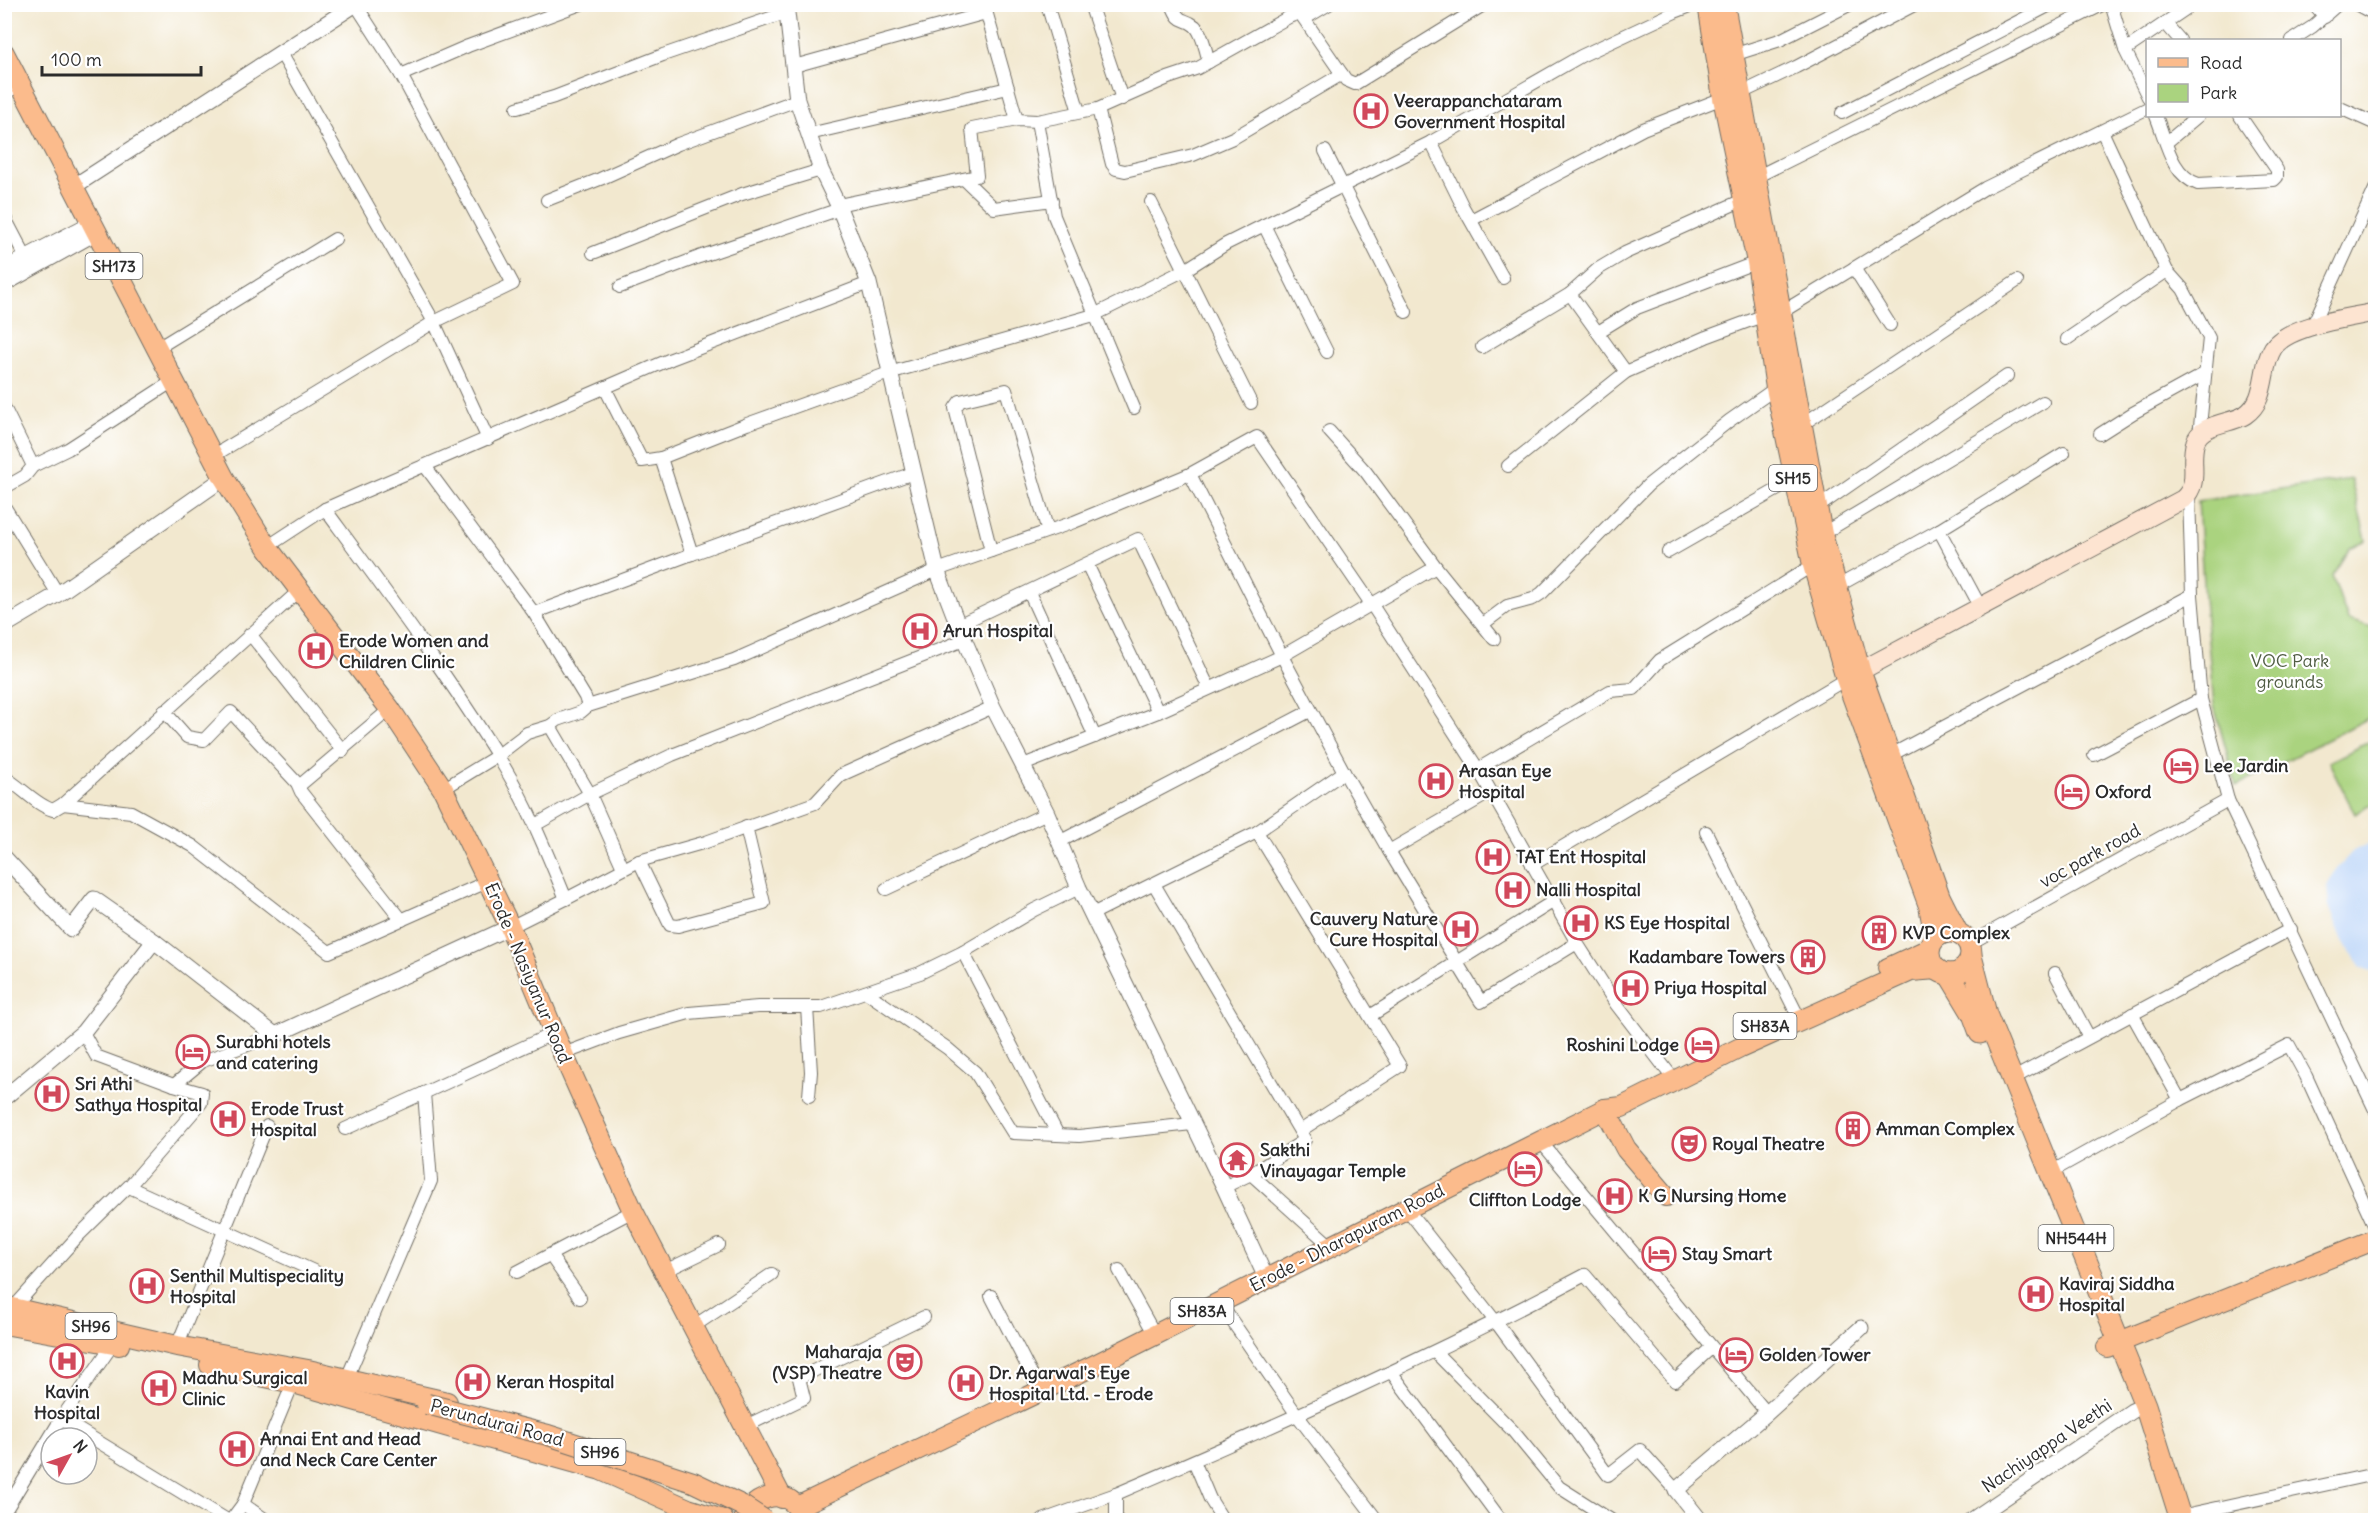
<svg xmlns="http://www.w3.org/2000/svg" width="2380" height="1525" font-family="Delius,sans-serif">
<rect width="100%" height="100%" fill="#fff"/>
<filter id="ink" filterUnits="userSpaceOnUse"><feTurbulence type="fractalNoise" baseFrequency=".0167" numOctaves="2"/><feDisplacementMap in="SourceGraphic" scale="12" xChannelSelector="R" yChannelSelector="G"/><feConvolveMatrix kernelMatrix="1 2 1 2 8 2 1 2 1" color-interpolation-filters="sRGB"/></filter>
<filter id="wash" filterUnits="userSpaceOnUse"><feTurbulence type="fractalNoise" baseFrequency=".008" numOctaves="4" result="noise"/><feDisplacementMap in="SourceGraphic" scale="24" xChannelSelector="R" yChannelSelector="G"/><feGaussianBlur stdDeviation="1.35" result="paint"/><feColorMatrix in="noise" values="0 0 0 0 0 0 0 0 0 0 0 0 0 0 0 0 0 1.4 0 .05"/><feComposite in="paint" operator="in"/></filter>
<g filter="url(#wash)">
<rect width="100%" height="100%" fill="#f2e8cf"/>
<polygon fill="#c8ddf9" points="2375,840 2375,973 2361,967 2343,941 2329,906 2327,886 2337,868 2353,851"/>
<g fill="#aad37f" stroke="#6a7f55" stroke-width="1.5">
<polygon points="2351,479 2366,540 2350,548 2332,575 2348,620 2375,628 2375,715 2236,786 2214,706 2204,598 2198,501"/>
<polygon points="2375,739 2375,803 2355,814 2329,762"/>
</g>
</g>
<g filter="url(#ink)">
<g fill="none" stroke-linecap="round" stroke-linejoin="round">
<g stroke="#716d64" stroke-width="14">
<g id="minor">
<polyline points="984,4 1017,120"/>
<polyline points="1047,4 1079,112"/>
<polyline points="1090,4 1122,99"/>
<path d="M1172,4C1180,26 1183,16 1195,26C1203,34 1206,52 1209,62"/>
<polyline points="2111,4 2125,50 2148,97"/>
<polyline points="2314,4 2325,17"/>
<polyline points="2356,4 2376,15"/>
<polyline points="1302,16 1346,80 1355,84 1485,4"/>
<polyline points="2166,24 2180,40"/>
<polyline points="2292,40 2312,27 2338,4"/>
<polyline points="2125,50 2193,4"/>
<polyline points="281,53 434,322 488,439"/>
<polyline points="1733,55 1780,40 1851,4"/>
<polyline points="794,66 986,13"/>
<polyline points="401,75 468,46 581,4"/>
<polyline points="1739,94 1796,67 1916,4"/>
<polyline points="4,95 20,83"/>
<polyline points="517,108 554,97 663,55 788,12"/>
<polyline points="2340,108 2376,124"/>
<polyline points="1098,109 1112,164 1116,169 1125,171 1193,155 1235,137 1342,74"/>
<polyline points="1842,113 2052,4"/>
<path d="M2156,116C2166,140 2171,175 2198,184L2274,180L2277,177V170L2240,116"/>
<polyline points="1037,121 1054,216 1134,408"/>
<polyline points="2102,131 2167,271 2183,289 2209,338 2199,436"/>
<polyline points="809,134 1008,88"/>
<polyline points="1431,142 1463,207 1503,278"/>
<polyline points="2167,142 2198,116"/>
<polyline points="1325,151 1406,312"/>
<polyline points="1756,177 2104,4"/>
<polyline points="964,179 994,208 1052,200"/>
<polyline points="547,200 600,179 678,144 797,100"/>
<polyline points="1151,202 1251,403"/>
<polyline points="838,205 977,176 972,129 1017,120 1037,121 1098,109 1168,78 1198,68 1289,17 1297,14 1309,16 1329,4"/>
<polyline points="4,216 25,256"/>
<polyline points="1471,220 1643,129 1723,98"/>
<polyline points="1264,225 1327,352"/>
<polyline points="593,253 742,194 821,170"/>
<polyline points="1854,268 1890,325"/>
<polyline points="620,287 699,257 840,209"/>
<polyline points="1570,294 1626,372"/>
<polyline points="1782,312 1985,188 2148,108"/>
<polyline points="2312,327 2376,187"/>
<polyline points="1598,332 1637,308 1757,262"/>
<polyline points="2067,339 2167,271"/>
<polyline points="1482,347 1570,294 1598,269 1625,253 1743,200"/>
<polyline points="156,349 335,239"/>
<polyline points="605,388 642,461 661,458"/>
<polyline points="4,407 33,466"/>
<polyline points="1803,424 2017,281"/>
<polyline points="2100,434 2133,413 2204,374"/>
<polyline points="213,456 434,322 513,284 401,75 356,5"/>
<polyline points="425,466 534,613 585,697 588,706"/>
<polyline points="1508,466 1626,372 1706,337 1765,315"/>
<polyline points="913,473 692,554 661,458 747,424 889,373 1094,315 1185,270 1226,244 1431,142 1581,56 1675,12 1696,4"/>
<polyline points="1190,474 1282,656 1344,772"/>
<polyline points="4,488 25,476 33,466 68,449 173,381"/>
<polyline points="4,506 58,594"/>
<polyline points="1818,507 2007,376"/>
<path d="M325,509C386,592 448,675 502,763C528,806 547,853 566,899L639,861L706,842L815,803L841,775L993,707"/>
<polyline points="1939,530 1981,608"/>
<polyline points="1817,537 2043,402"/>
<polyline points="267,547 325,509 361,493 671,359 869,283"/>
<polyline points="991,551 955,408 960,401 1006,390 1048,531"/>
<polyline points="1668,552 1794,480"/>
<polyline points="1087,564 1158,712"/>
<polyline points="1436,567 1494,639"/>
<polyline points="1836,587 1939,530 2064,453"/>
<polyline points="300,590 63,804 131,812 193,846 329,952 489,881"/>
<polyline points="1029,592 1095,737"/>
<polyline points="2192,595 2201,699 2228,800 2376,1112"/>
<polyline points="534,613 692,554"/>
<polyline points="1483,624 1507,606 1533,599 1542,593 1648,485 1729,421 1776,388"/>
<polyline points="958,625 1138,539 1209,688"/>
<polyline points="250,634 343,751"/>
<polyline points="164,711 187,737 204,740 231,712 297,783 301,792 402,920"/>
<polyline points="550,726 590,794 623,868"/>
<polyline points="1891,755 2192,595 2189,493"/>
<polyline points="2094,755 2201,699"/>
<polyline points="1023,765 1158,712 1282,656 1436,567 1366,472 1329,431"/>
<polyline points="1478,769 1610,691 1634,689 1660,660 1813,565"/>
<path d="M4,777C20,786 36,805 53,810L63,804"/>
<polyline points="299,786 390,709"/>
<polyline points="443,789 497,756 527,733 550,726 558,720 581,712 588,706 734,660 937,570 1074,522 1190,474 1257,437 1372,605 1478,769 1577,943 1616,1004 1675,1081"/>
<polyline points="535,825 590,794 672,755 964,640"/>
<polyline points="1257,832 1344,772 1389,851 1491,792"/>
<polyline points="1706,832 1796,1012"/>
<polyline points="1059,842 1310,711"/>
<polyline points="1389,851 1481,1002 1577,943"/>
<polyline points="639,861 670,925 678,926 764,903 746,827"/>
<polyline points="1532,865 1846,679"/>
<polyline points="1154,884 1305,1140 1251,1174 1332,1247"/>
<polyline points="886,889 1047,813"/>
<polyline points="1092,914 1257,832 1400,1066 1300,1131"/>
<polyline points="510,927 566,899"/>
<polyline points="1969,944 2228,800"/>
<polyline points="963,952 1058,1135"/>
<polyline points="2055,973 2089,1037"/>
<polyline points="866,992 947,1048 975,1072 1013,1133 1079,1136 1192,1124"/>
<polyline points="807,1007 811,1072 809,1096"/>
<polyline points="2132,1014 2180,1100"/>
<polyline points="1370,1016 1554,901"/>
<polyline points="83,1032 96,1056 174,1085"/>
<polyline points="563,1054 619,1033 689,1013 758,1007 821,1007 920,973 963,952 1034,910 1079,888"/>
<polyline points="2012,1079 2291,929"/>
<polyline points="345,1129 424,1093"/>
<polyline points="1541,1142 1767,1413"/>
<polyline points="2049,1173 2180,1100 2289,1045 2306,1076 2376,1229"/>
<polyline points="129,1187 316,1272"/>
<polyline points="1224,1187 1251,1174"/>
<polyline points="1406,1208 1496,1322 1608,1475 1640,1450 1676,1490"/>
<polyline points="550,1255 580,1298"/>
<polyline points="1119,1270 1155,1335"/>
<polyline points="665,1271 719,1245"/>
<polyline points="517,1272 633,1211"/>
<polyline points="991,1296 1040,1391"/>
<polyline points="1219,1302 1297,1415 1377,1520"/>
<polyline points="12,1313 14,1307 78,1236 131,1184 201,1103 202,1093 174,1085 203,1061 275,1035"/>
<polyline points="694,1326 772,1274"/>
<polyline points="177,1346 267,1126"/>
<polyline points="1435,1352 1513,1431 1559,1487 1611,1520"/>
<polyline points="1392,1373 1501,1520"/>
<polyline points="347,1378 431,1181 424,1093 554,1033"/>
<polyline points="61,1419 227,1520"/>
<polyline points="746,1426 804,1398 799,1378 924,1317"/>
<polyline points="1194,1461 1210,1499 1223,1520"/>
<polyline points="243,1504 266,1520"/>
<polyline points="4,1513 61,1419 113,1344"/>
<polyline points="2180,1516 2375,1474"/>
<polyline points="231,1520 243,1504 293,1383"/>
<polyline points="1043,1520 1116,1494"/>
<path d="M1116,1520V1494C1275,1426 1433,1356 1585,1275L1675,1381L1711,1348"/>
</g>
</g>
<g stroke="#716d64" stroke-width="17">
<g id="tertiary">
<polyline points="786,4 797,100 821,170 838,205 869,283 937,570 958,625 993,707 1047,813 1079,888 1224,1187 1267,1280"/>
<polyline points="73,187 356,4"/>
<polyline points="4,269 92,223"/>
<polyline points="4,284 97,232"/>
<polyline points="4,626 58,594 224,478"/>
<polyline points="4,857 71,929 94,899 154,941"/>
<polyline points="4,1098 83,1032 154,941 275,1035 510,927"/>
<polyline points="1700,1520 1676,1490 1767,1413 1861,1328"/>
<polyline points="1972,1520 2132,1411 2145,1405"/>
</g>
</g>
<g stroke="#716d64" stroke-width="20">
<path id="secondary" d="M1849,677L2183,499C2201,483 2189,463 2195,443C2200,423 2231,424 2245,415C2268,400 2260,368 2273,348C2288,325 2350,318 2376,312"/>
</g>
<g stroke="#716d64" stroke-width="22">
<g id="primary">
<polyline points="1708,4 1723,98 1757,262 1776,388 1813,565 1846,679 1929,906 1935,937"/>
<polyline points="1724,4 1822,534 1860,670 1940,897 1958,933"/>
<polyline points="4,53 224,478 267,547 390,709 443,789 510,927 563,1054 633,1211 782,1498"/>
<polyline points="1888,968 1929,949"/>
<polyline points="1605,1109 1626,1149 1666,1196"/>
<polyline points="4,1306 177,1346 308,1370 447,1402"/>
<polyline points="4,1324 119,1345"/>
<polyline points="2107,1347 2376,1239"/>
<polyline points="210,1365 293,1383 601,1470 688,1509 723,1520"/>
<polyline points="797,1507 1095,1365 1605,1109 1622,1107 1740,1048 1911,971 1937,969"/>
<path d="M744,1520C750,1499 781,1486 797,1507C800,1511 802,1517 803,1520"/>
</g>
</g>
<g stroke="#716d64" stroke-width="23">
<g id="trunk">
<circle cx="1950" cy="953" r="21"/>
<polyline points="1971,956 1986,1014 2145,1405 2181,1520"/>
<polyline points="1949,974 1973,1014 1980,1033"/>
</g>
</g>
<use href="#minor" stroke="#fff" stroke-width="12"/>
<use href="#tertiary" stroke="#fff" stroke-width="15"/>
<use href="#secondary" stroke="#fde4d1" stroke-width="18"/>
<use href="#primary" stroke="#fbbb8c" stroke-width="20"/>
<use href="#trunk" stroke="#fbbb8c" stroke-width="21"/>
<g stroke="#716d64" stroke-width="22" stroke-linecap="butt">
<polyline id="primary-bridge" points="427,1404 548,1435 693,1482 741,1505 764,1520"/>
</g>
<use href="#primary-bridge" stroke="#fbbb8c" stroke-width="20"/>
</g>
</g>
<defs>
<g id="hospital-ring" transform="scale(1.725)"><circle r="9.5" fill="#fff" stroke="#d1495b" stroke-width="1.5"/><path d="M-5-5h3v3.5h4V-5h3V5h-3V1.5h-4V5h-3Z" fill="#d1495b"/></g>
<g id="hotel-ring" transform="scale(1.725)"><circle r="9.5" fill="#fff" stroke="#d1495b" stroke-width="1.5"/><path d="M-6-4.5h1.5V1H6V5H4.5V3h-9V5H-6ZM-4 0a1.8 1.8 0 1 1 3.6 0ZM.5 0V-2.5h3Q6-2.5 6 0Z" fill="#d1495b"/></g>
<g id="building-ring" transform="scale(1.725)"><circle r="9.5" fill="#fff" stroke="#d1495b" stroke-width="1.5"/><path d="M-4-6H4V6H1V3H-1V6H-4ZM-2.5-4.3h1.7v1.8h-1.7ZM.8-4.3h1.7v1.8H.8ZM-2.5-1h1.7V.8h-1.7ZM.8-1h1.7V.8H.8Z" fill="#d1495b"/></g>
<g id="theatre-ring" transform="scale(1.725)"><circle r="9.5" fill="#fff" stroke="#d1495b" stroke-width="1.5"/><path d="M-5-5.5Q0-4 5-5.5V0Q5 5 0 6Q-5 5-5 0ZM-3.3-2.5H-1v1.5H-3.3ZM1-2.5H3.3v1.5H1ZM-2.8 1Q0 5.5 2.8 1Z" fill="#d1495b"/></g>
<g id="temple-ring" transform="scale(1.725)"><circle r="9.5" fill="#fff" stroke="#d1495b" stroke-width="1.5"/><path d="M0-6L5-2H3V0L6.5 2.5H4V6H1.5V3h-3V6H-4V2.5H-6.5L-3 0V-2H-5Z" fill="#d1495b"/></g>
</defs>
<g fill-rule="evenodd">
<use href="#hospital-ring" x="1371" y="111"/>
<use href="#hospital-ring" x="920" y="631"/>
<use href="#hospital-ring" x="316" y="651"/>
<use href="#hotel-ring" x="2181" y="766"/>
<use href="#hospital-ring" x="1436" y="781"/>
<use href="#hotel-ring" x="2072" y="792"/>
<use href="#hospital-ring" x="1493" y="857"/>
<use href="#hospital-ring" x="1513" y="890"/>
<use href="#hospital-ring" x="1581" y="923"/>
<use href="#hospital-ring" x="1461" y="929"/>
<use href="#building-ring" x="1879" y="933"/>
<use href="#building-ring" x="1808" y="957"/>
<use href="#hospital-ring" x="1631" y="988"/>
<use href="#hotel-ring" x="1702" y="1045"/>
<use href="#hotel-ring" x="193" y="1052"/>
<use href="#hospital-ring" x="52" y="1094"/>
<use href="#hospital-ring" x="228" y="1119"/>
<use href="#building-ring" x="1853" y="1129"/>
<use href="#theatre-ring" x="1689" y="1144"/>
<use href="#temple-ring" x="1237" y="1160"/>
<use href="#hotel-ring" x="1525" y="1169"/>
<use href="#hospital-ring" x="1615" y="1196"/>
<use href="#hotel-ring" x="1659" y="1254"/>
<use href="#hospital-ring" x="147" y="1286"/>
<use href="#hospital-ring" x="2036" y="1294"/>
<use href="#hotel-ring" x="1736" y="1355"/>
<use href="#hospital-ring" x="67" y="1361"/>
<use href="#theatre-ring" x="905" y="1362"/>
<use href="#hospital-ring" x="473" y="1382"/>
<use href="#hospital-ring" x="966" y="1383"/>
<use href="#hospital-ring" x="159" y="1388"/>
<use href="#hospital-ring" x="237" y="1449"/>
</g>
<g text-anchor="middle" stroke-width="4.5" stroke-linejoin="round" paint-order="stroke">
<g fill="#fff" stroke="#6b6b6b" stroke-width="1.5">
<rect x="85.5" y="253" width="57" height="26" rx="4.5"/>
<rect x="1769" y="465" width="48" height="26" rx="4.5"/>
<rect x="1733.5" y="1013" width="63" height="26" rx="4.5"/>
<rect x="2038.5" y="1225" width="75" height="26" rx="4.5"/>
<rect x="1170.5" y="1298" width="63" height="26" rx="4.5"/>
<rect x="65.5" y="1313" width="51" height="26" rx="4.5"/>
<rect x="574.5" y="1439" width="51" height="26" rx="4.5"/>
</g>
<g font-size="16" font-weight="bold" fill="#2b2b2b">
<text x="114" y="272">SH173</text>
<text x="1793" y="484">SH15</text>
<text x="1765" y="1032">SH83A</text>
<text x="2076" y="1244">NH544H</text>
<text x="1202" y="1317">SH83A</text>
<text x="91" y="1332">SH96</text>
<text x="600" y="1458">SH96</text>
</g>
<g font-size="18" font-weight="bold" fill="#2b2b2b" stroke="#fff" text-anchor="start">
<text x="1394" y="107">Veerappanchataram<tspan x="1394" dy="21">Government Hospital</tspan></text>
<text x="943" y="637">Arun Hospital</text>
<text x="339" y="647">Erode Women and<tspan x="339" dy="21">Children Clinic</tspan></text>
<text x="2204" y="772">Lee Jardin</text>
<text x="1459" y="777">Arasan Eye<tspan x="1459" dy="21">Hospital</tspan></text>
<text x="2095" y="798">Oxford</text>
<text x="1516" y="863">TAT Ent Hospital</text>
<text x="1536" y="896">Nalli Hospital</text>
<text x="1438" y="925" text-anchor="end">Cauvery Nature<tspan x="1438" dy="21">Cure Hospital</tspan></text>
<text x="1604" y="929">KS Eye Hospital</text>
<text x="1902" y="939">KVP Complex</text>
<text x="1785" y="963" text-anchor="end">Kadambare Towers</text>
<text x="1654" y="994">Priya Hospital</text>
<text x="216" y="1048">Surabhi hotels<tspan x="216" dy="21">and catering</tspan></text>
<text x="1679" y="1051" text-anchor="end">Roshini Lodge</text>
<text x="75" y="1090">Sri Athi<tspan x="75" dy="21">Sathya Hospital</tspan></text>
<text x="251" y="1115">Erode Trust<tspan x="251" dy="21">Hospital</tspan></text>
<text x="1876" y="1135">Amman Complex</text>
<text x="1712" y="1150">Royal Theatre</text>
<text x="1260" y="1156">Sakthi<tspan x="1260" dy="21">Vinayagar Temple</tspan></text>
<text x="1638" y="1202">K G Nursing Home</text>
<text x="1525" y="1206" text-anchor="middle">Cliffton Lodge</text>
<text x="1682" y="1260">Stay Smart</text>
<text x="170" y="1282">Senthil Multispeciality<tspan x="170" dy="21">Hospital</tspan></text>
<text x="2059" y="1290">Kaviraj Siddha<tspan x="2059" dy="21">Hospital</tspan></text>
<text x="882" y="1358" text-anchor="end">Maharaja<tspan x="882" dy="21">(VSP) Theatre</tspan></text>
<text x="1759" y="1361">Golden Tower</text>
<text x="989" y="1379">Dr. Agarwal's Eye<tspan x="989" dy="21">Hospital Ltd. - Erode</tspan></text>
<text x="182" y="1384">Madhu Surgical<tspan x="182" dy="21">Clinic</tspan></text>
<text x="496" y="1388">Keran Hospital</text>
<text x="67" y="1398" text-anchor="middle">Kavin<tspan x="67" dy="21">Hospital</tspan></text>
<text x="260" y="1445">Annai Ent and Head<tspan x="260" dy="21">and Neck Care Center</tspan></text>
</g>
<g font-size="18" fill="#515d44" stroke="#fff">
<text x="2290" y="667">VOC Park<tspan x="2290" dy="21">grounds</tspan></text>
</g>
<g font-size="18" fill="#2b2b2b" stroke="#fff">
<text transform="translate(2090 856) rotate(-29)" y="6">voc park road</text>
<text transform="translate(528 973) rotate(67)" y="6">Erode - Nasiyanur Road</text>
<text transform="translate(1347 1238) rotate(-27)" y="6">Erode - Dharapuram Road</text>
<text transform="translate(497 1423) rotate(15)" y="6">Perundurai Road</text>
<text transform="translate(2047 1446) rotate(-34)" y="6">Nachiyappa Veethi</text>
</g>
</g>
<rect width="2380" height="1525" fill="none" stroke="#fff" stroke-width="24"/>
<rect x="2146" y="39" width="195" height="78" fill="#ffffff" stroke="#aaaaaa" stroke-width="1.5"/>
<rect x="2158" y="58" width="30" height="9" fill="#fbbb8c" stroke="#aaaaaa" stroke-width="1.5"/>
<text x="2200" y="69" font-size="18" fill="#2b2b2b">Road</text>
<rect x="2158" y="84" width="30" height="18" fill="#aad37f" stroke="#aaaaaa" stroke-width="1.5"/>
<text x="2200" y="99" font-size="18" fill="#2b2b2b">Park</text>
<g transform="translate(69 1456) rotate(50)"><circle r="28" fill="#ffffff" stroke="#aaaaaa" stroke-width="1.5"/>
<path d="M0-4.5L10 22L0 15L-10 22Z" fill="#d1495b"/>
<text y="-9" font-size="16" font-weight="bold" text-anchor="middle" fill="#2b2b2b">N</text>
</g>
<path d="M42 66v9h159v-9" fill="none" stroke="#2b2b2b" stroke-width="3"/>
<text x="51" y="66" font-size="18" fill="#2b2b2b" stroke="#ffffff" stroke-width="4.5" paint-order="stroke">100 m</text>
</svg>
